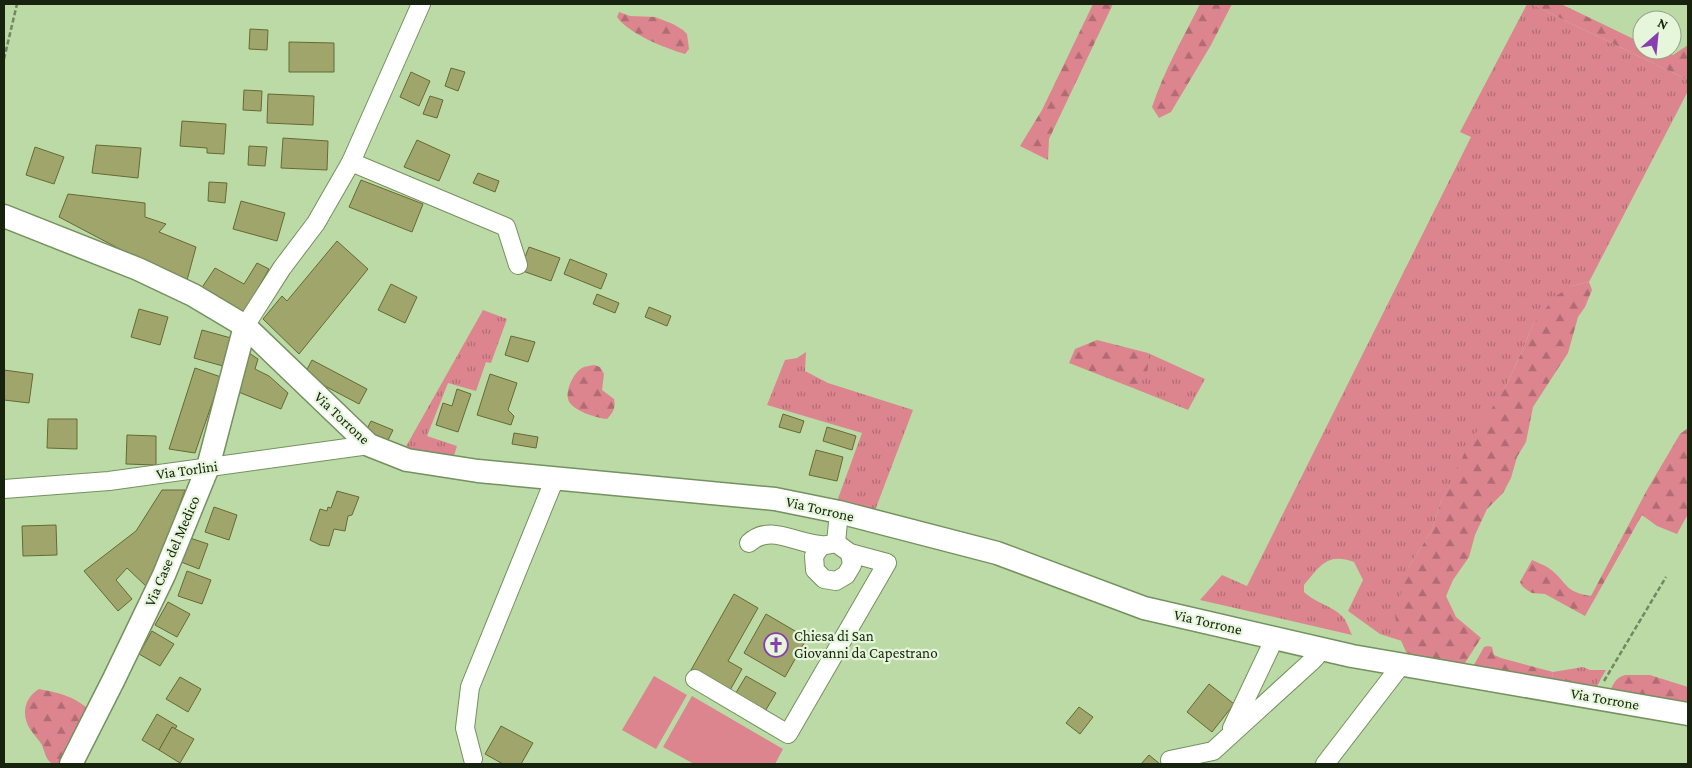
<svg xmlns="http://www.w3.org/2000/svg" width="1692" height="768" font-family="'Crimson Pro',serif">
<defs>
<pattern id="grass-tufts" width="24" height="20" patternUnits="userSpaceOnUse" patternTransform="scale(1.25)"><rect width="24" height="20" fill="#dc858f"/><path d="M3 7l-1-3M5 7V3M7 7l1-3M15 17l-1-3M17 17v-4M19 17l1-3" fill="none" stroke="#b16c73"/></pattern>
<pattern id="forest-firs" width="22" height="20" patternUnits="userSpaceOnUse" patternTransform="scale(1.25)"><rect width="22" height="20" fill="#dc858f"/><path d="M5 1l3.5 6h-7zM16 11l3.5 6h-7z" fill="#b16c73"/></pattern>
</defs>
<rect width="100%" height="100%" fill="#bbdaa5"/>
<g fill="url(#grass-tufts)">
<path d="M1527,4H1531L1688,80V91L1589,282L1571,286L1533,324L1523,349L1506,386L1441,501L1432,530L1409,566L1398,634L1402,641L1380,634L1348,611L1363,580L1354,562C1327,552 1320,566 1304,585V592C1315,603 1331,605 1342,616C1347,621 1349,629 1352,635L1200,600L1222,575L1247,586L1471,137L1460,132Z"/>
<polygon points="483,310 507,319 491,363 486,362 476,391 448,383 427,436 457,446 452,462 404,450"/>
<polygon points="806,352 805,371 828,383 913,410 874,513 836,504 862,433 767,405 785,360 797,358"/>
<path d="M1148,353L1205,379L1188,410L1133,388C1145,378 1149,368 1148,353Z"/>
<polygon points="1583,667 1590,670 1606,670 1599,682 1595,692 1551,684 1553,672"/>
</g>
<g fill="url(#forest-firs)">
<polygon points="1093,4 1113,4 1049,139 1048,160 1020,146 1042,110"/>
<path d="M1200,4H1232L1211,45L1171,112L1159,118L1152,107C1164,71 1183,38 1200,4Z"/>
<polygon points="1531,4 1561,4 1642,43 1642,50 1660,50 1673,55 1688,45 1688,80"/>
<path d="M619,12L630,16L655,17L673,24L683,30L687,34L689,49L685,54C665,48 629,34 617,17Z"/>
<polygon points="1589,282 1592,290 1585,307 1578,317 1568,353 1533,407 1526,442 1517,457 1511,478 1503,493 1487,509 1475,535 1469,557 1453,580 1446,596 1456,617 1481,638 1463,666 1408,656 1398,634 1395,615 1409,566 1432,530 1441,501 1454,477 1467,447 1506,386 1523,349 1533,324 1556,296 1571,286"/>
<path d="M1097,340L1148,353C1149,372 1148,376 1133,388L1069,363L1075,349Z"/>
<path d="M594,365L600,367L604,374L602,390L614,399C616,407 613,413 607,419C597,418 577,412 570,403C563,394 573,373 582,368C585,366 590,366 594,365Z"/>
<path d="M1688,428V514L1677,534L1657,526L1642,515L1585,616L1545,594L1532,593L1527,590L1522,586L1520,582L1532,560C1538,563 1545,565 1550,569C1568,583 1564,592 1591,596L1647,490L1680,434Z"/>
<polygon points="1488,646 1492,647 1494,655 1501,658 1553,672 1551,684 1471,670 1484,647"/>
<path d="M1625,675H1650L1688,687V708L1609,694C1613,684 1615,678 1625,675Z"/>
<path d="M39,689C64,694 73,696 92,712L66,764C63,764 58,765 54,764C46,762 45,752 42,745C39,740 34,735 30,729C21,715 24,698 39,689Z"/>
</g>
<g fill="#dc858f">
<polygon points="654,676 687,695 656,749 622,730"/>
<polygon points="692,696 783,749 775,764 694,764 663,747"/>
</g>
<g fill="#a0a66b" stroke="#666a32">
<polygon points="250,29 268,30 267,50 249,49"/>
<polygon points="289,42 334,43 334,72 289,72"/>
<polygon points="451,68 465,72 458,91 445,86"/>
<polygon points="411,72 430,81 419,106 400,97"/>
<polygon points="244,90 262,91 261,111 243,110"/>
<polygon points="268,94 314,96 313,125 267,123"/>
<polygon points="430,96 443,100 437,118 423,114"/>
<polygon points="182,121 226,124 224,154 207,153 207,148 180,146"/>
<polygon points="283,138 328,141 327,170 281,168"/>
<polygon points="417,140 450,155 439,181 404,167"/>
<polygon points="96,145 141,148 138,178 92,173"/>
<polygon points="249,146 267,147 265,166 248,165"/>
<polygon points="35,147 64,157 54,184 26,175"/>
<polygon points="478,173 499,181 495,192 473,183"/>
<polygon points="361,180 423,204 412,232 349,207"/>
<polygon points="209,182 227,183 225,203 208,201"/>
<polygon points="68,194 145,203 145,217 166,224 159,232 196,247 186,284 59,217"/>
<polygon points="241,201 285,213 277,241 233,229"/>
<polygon points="337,241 368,269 299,354 263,319 282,296 287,301"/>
<polygon points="529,247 560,258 551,281 520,270"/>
<polygon points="570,259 607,274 601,289 564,274"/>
<polygon points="257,263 269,269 244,313 201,289 215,268 244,284"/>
<polygon points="391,284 417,297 405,323 378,310"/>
<polygon points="597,294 619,303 615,313 593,304"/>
<polygon points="649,307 671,316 667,326 645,317"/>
<polygon points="139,309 168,317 160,345 131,337"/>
<polygon points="202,330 231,338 223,366 194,358"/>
<polygon points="511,336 535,342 528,362 505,355"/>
<polygon points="246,351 258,359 255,369 269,376 288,393 281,409 236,391"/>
<polygon points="312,360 367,389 359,404 304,375"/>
<polygon points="195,368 221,377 195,453 169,449"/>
<polygon points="4,370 33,374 29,403 4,400"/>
<polygon points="490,374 517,383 508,410 514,416 511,425 477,415"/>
<polygon points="457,389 471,394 458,432 436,425 443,403 452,406"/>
<polygon points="783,414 804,421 800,433 779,427"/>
<polygon points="48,419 77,419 77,449 47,448"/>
<polygon points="371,421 393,430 388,440 366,431"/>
<polygon points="827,427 856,436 852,450 823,441"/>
<polygon points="514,433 538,437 536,448 512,444"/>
<polygon points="127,435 156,436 156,465 126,464"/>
<polygon points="816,450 843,457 837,481 809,475"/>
<polygon points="162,490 185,490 149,589 127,568 116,580 132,599 118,611 84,571 136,531"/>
<polygon points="337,491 359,497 352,515 348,516 345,531 334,529 329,546 320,545 310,540 320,509 327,511 328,507 331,508"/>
<polygon points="214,507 237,515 229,540 205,532"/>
<polygon points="56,525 57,555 23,556 22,526"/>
<polygon points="184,536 208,544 199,569 176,560"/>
<polygon points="187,571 211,580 202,604 178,596"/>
<polygon points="734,594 758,608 728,661 742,669 729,692 691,670"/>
<polygon points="168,602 190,614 177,637 155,625"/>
<polygon points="766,614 807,638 785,677 744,653"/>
<polygon points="152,631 174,644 160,666 139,654"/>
<polygon points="746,676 776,693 764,713 734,696"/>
<polygon points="180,677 201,689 188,712 166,699"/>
<polygon points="1209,684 1234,704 1212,732 1187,712"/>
<polygon points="1079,707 1093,717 1080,734 1066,723"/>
<polygon points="157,714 177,726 175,729 172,727 159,750 142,740"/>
<polygon points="501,726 533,743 521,764 503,764 485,754"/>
<polygon points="172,727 194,739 180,763 159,750"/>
<polygon points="1149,755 1160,764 1141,764"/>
</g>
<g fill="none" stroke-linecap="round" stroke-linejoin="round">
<g stroke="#74915f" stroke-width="20">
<g id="minor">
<polyline points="351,162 506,227 518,265"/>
<polyline points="245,326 282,268 316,223 351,162 421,4"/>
<polyline points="4,489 109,481 369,445"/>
<polyline points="836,543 839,512"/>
<polyline points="821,546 814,556 815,570 824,579 836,581 846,575 852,565 850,553"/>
<path d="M695,679L788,734L887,563L850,553L836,543C831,544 826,546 821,545C796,544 770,523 749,543"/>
<polyline points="1232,728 1270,648 1272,637"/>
<polyline points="473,759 465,728 470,687 555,478"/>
<polyline points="1170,760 1213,751 1313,660 1323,649"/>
<polyline points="1325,764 1402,664"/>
</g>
</g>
<g stroke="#74915f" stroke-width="25">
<g id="major">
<polyline points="4,216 138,269 193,295 245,326 369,445 407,460 478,471 775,499 839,512 997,553 1144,608 1352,656 1688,714"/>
<polyline points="71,764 114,679 164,575 208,467 245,326"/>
</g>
</g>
<g stroke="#718861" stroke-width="2.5" stroke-dasharray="5 2.5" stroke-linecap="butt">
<polyline points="4,59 17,4"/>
<polyline points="1604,681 1666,577"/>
</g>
<use href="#minor" stroke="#fff" stroke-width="18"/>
<use href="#major" stroke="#fff" stroke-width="22"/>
</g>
<defs>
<g id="church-ring" transform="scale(1.25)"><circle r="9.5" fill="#e6f6db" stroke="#893eaf" stroke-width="1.5"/><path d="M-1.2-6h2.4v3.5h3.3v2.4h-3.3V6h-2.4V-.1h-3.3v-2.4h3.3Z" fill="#893eaf"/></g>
</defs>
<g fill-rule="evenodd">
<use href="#church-ring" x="776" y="645"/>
</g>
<g text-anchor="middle" stroke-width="4.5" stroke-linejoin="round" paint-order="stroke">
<g font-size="15" fill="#17230e" stroke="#e6f6db">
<text transform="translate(342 418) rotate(43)" y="5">Via Torrone</text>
<text transform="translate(187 470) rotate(-8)" y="5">Via Torlini</text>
<text transform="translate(820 509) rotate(13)" y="5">Via Torrone</text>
<text transform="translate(172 551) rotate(-67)" y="5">Via Case del Medico</text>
<text transform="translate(1208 622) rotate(13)" y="5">Via Torrone</text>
<text transform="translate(1605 699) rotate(10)" y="5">Via Torrone</text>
</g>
<g font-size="15" fill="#17230e" stroke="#e6f6db" text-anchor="start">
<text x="794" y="641">Chiesa di San<tspan x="794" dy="17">Giovanni da Capestrano</tspan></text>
</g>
</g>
<rect width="1692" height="768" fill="none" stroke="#17230e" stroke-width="10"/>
<g transform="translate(1657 35) rotate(27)"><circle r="24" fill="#e6f6db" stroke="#93a289"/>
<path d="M0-4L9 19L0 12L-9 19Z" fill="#893eaf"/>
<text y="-8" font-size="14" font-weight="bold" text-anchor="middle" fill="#17230e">N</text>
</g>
</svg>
